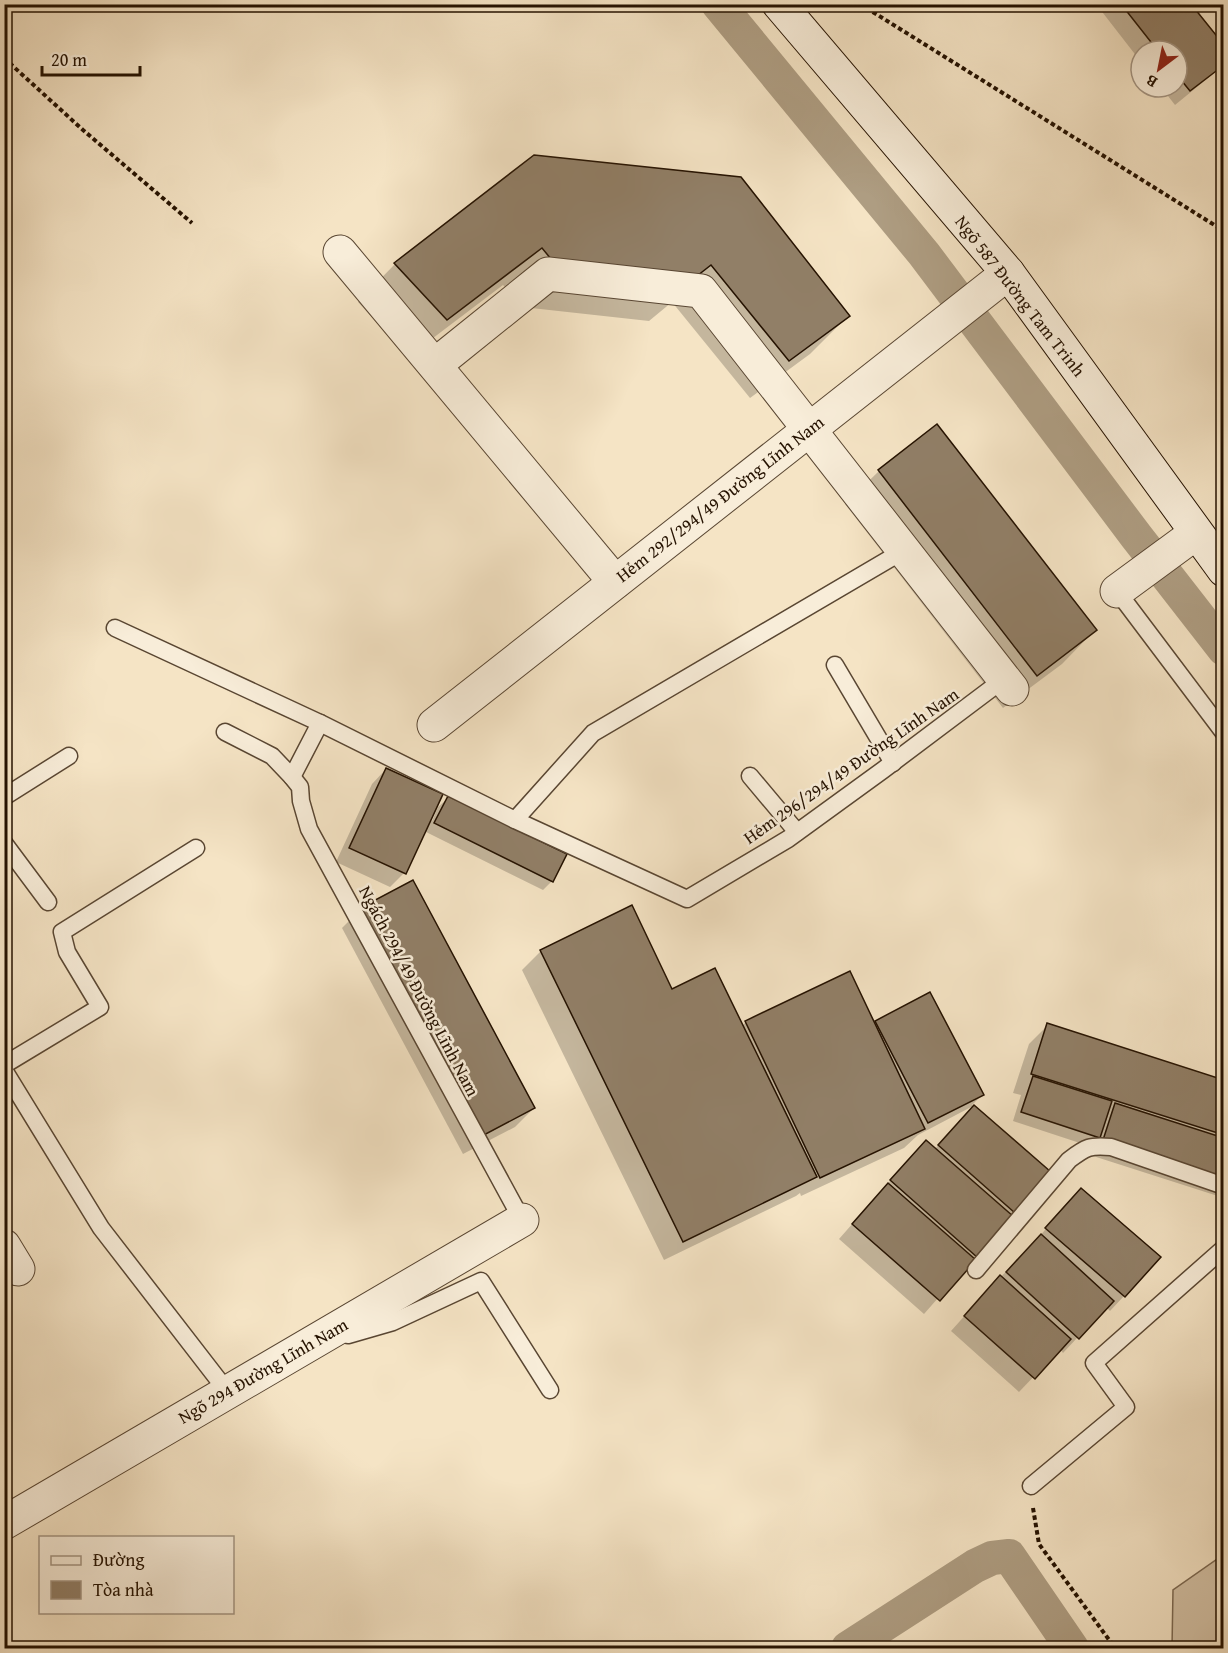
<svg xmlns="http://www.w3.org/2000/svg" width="1228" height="1653" font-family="'Gentium Book Plus',serif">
<rect width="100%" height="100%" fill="#f5e4c5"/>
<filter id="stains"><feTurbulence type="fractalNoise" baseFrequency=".00333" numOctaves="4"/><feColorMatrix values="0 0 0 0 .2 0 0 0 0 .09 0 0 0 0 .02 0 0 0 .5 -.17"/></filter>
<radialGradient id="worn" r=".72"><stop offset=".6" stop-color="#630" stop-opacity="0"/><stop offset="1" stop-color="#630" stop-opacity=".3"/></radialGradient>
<polygon fill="#d2c0a4" stroke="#7c6952" stroke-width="1.5" points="1223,1555 1223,1648 1172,1648 1173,1590"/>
<g fill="#0003">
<polygon points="1096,4 1189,4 1224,65 1175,105 1161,87 1177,87 1177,51 1141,51 1141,62"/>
<polygon points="740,178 848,316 810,354 750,398 672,302 649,321 522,307 503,285 408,357 358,302 395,264"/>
<polygon points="879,471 1095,630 1062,664 1003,708 845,504"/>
<polygon points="386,769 429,820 432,821 438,807 448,798 552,881 543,890 424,831 404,873 390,887 336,862 372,784"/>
<polygon points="361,909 534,1108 515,1127 463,1154 342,928"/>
<polygon points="541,951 672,991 741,1027 746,1022 874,1024 876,1022 982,1095 972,1105 1049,1172 924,1314 839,1239 912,1156 935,1149 973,1106 918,1135 904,1148 801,1196 800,1193 796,1196 664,1260 522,970"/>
<polygon points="1048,1025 1224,1081 1224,1198 1090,1155 1089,1146 1013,1121 1021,1095 1013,1093 1029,1044"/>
<polygon points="1067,1204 1124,1296 1110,1311 1106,1307 1063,1353 1060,1349 1019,1392 951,1331 986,1292 1033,1244"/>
</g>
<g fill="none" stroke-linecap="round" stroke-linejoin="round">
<g stroke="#ae9d82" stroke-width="34">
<polyline points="718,4 924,254 1136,536 1224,649"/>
<polyline points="848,1648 975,1566 992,1558 1009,1556 1072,1648"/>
</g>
</g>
<g fill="#917f67" stroke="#251201" stroke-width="1.5">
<polygon points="1121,4 1191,4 1224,45 1224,65 1190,91 1177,75 1177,51 1158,51"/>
<polygon points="534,155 741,177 850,316 789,361 711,265 688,283 560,270 542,248 447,320 394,263"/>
<polygon points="937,424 1097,630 1037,676 878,470"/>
<polygon points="386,768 443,794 406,874 349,848"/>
<polygon points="448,796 567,854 553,882 434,823"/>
<polygon points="413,880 535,1108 482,1136 360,908"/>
<polygon points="632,905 672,989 715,968 817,1177 683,1242 540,950"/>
<polygon points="850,971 925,1129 820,1178 745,1021"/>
<polygon points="930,992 984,1095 928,1123 875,1021"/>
<polygon points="1047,1023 1224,1080 1224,1135 1031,1074"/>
<polygon points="1033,1076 1112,1101 1100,1138 1021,1112"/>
<polygon points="1115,1103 1224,1138 1224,1179 1103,1140"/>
<polygon points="974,1105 1051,1172 1015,1213 938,1145"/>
<polygon points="926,1140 1014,1217 978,1258 890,1180"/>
<polygon points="888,1183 976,1260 940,1301 852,1224"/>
<polygon points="1081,1188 1161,1257 1125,1297 1045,1228"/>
<polygon points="1041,1234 1114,1301 1079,1339 1006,1272"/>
<polygon points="1000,1275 1071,1339 1035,1379 964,1316"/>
</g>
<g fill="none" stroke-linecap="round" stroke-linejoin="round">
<g stroke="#594632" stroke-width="19">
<g id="lane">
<polyline points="1117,591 1224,733"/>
<polyline points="115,628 320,723 515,820 687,899 788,839 883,770 1004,679"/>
<polyline points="835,665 893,763"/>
<polyline points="225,732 272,756 292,777 300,787 301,801 309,829 522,1220"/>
<polyline points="750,776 797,832"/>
<polyline points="292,777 320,723"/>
<polyline points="4,797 69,756"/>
<polyline points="515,820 593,733 903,551"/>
<polyline points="4,843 48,902"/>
<polyline points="4,1065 100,1007 67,952 62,932 196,848"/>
<polyline points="4,1070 101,1228 227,1391"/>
<path d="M976,1270L1069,1160C1086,1147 1090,1145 1111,1147L1224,1186"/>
<polyline points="348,1335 393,1322 481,1281 550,1390"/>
<polyline points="1031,1486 1126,1407 1094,1363 1224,1248"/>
</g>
</g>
<g stroke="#594632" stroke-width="35">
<g id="street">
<polyline points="340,252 615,582"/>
<polyline points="435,365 548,274 701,291 1012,689"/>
<polyline points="1117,591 1196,533"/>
<polyline points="434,725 1008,273"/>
<polyline points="4,1246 18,1269"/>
<polyline points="4,1523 522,1220"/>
</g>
</g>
<g stroke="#251201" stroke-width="35">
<polyline id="secondary" points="779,4 1008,273 1224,570"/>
</g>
<g stroke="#251201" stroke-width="4" stroke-dasharray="4.5 3" stroke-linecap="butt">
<polyline points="860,4 1224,231"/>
<polyline points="4,58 83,130 192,223"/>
<polyline points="1033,1508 1039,1544 1115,1648"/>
</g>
<use href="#lane" stroke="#f8edd9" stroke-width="16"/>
<use href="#street" stroke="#f8edd9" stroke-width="33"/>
<use href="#secondary" stroke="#f8edd9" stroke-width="33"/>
</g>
<g text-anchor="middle" stroke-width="5" stroke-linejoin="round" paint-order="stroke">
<g font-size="18" fill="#251201" stroke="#f8edd9">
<text transform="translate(1020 296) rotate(52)" y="6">Ngõ 587 Đường Tam Trinh</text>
<text transform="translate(720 499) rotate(-38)" y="6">Hẻm 292/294/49 Đường Lĩnh Nam</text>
<text transform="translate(851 766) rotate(-35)" y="6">Hẻm 296/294/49 Đường Lĩnh Nam</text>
<text transform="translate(419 991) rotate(62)" y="6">Ngách 294/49 Đường Lĩnh Nam</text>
<text transform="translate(263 1371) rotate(-30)" y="6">Ngõ 294 Đường Lĩnh Nam</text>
</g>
</g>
<rect width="1228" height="1653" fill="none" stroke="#f5e4c5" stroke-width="24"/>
<rect x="6" y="6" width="1216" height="1641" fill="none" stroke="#251201" stroke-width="3"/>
<rect x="12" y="12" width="1204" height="1629" fill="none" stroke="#251201" stroke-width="1.5"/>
<rect x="39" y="1536" width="195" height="78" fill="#f8edd9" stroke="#a49583" stroke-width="1.5"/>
<rect x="51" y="1556" width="30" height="9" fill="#f8edd9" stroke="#a49583" stroke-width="1.5"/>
<text x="93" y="1566" font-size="18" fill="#251201">Đường</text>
<rect x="51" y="1581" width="30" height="18" fill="#917f67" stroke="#a49583" stroke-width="1.5"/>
<text x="93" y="1596" font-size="18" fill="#251201">Tòa nhà</text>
<g transform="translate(1159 69) rotate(212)"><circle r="28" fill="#f8edd9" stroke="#a49583" stroke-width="1.5"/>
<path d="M0-4.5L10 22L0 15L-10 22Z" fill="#8f2418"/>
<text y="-9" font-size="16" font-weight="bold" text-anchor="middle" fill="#251201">B</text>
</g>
<path d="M42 66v9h98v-9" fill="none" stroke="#251201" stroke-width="3"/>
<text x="51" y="66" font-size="18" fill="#251201" stroke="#f8edd9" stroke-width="4.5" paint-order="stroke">20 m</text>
<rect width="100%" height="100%" filter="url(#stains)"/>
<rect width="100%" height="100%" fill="url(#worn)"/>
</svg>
